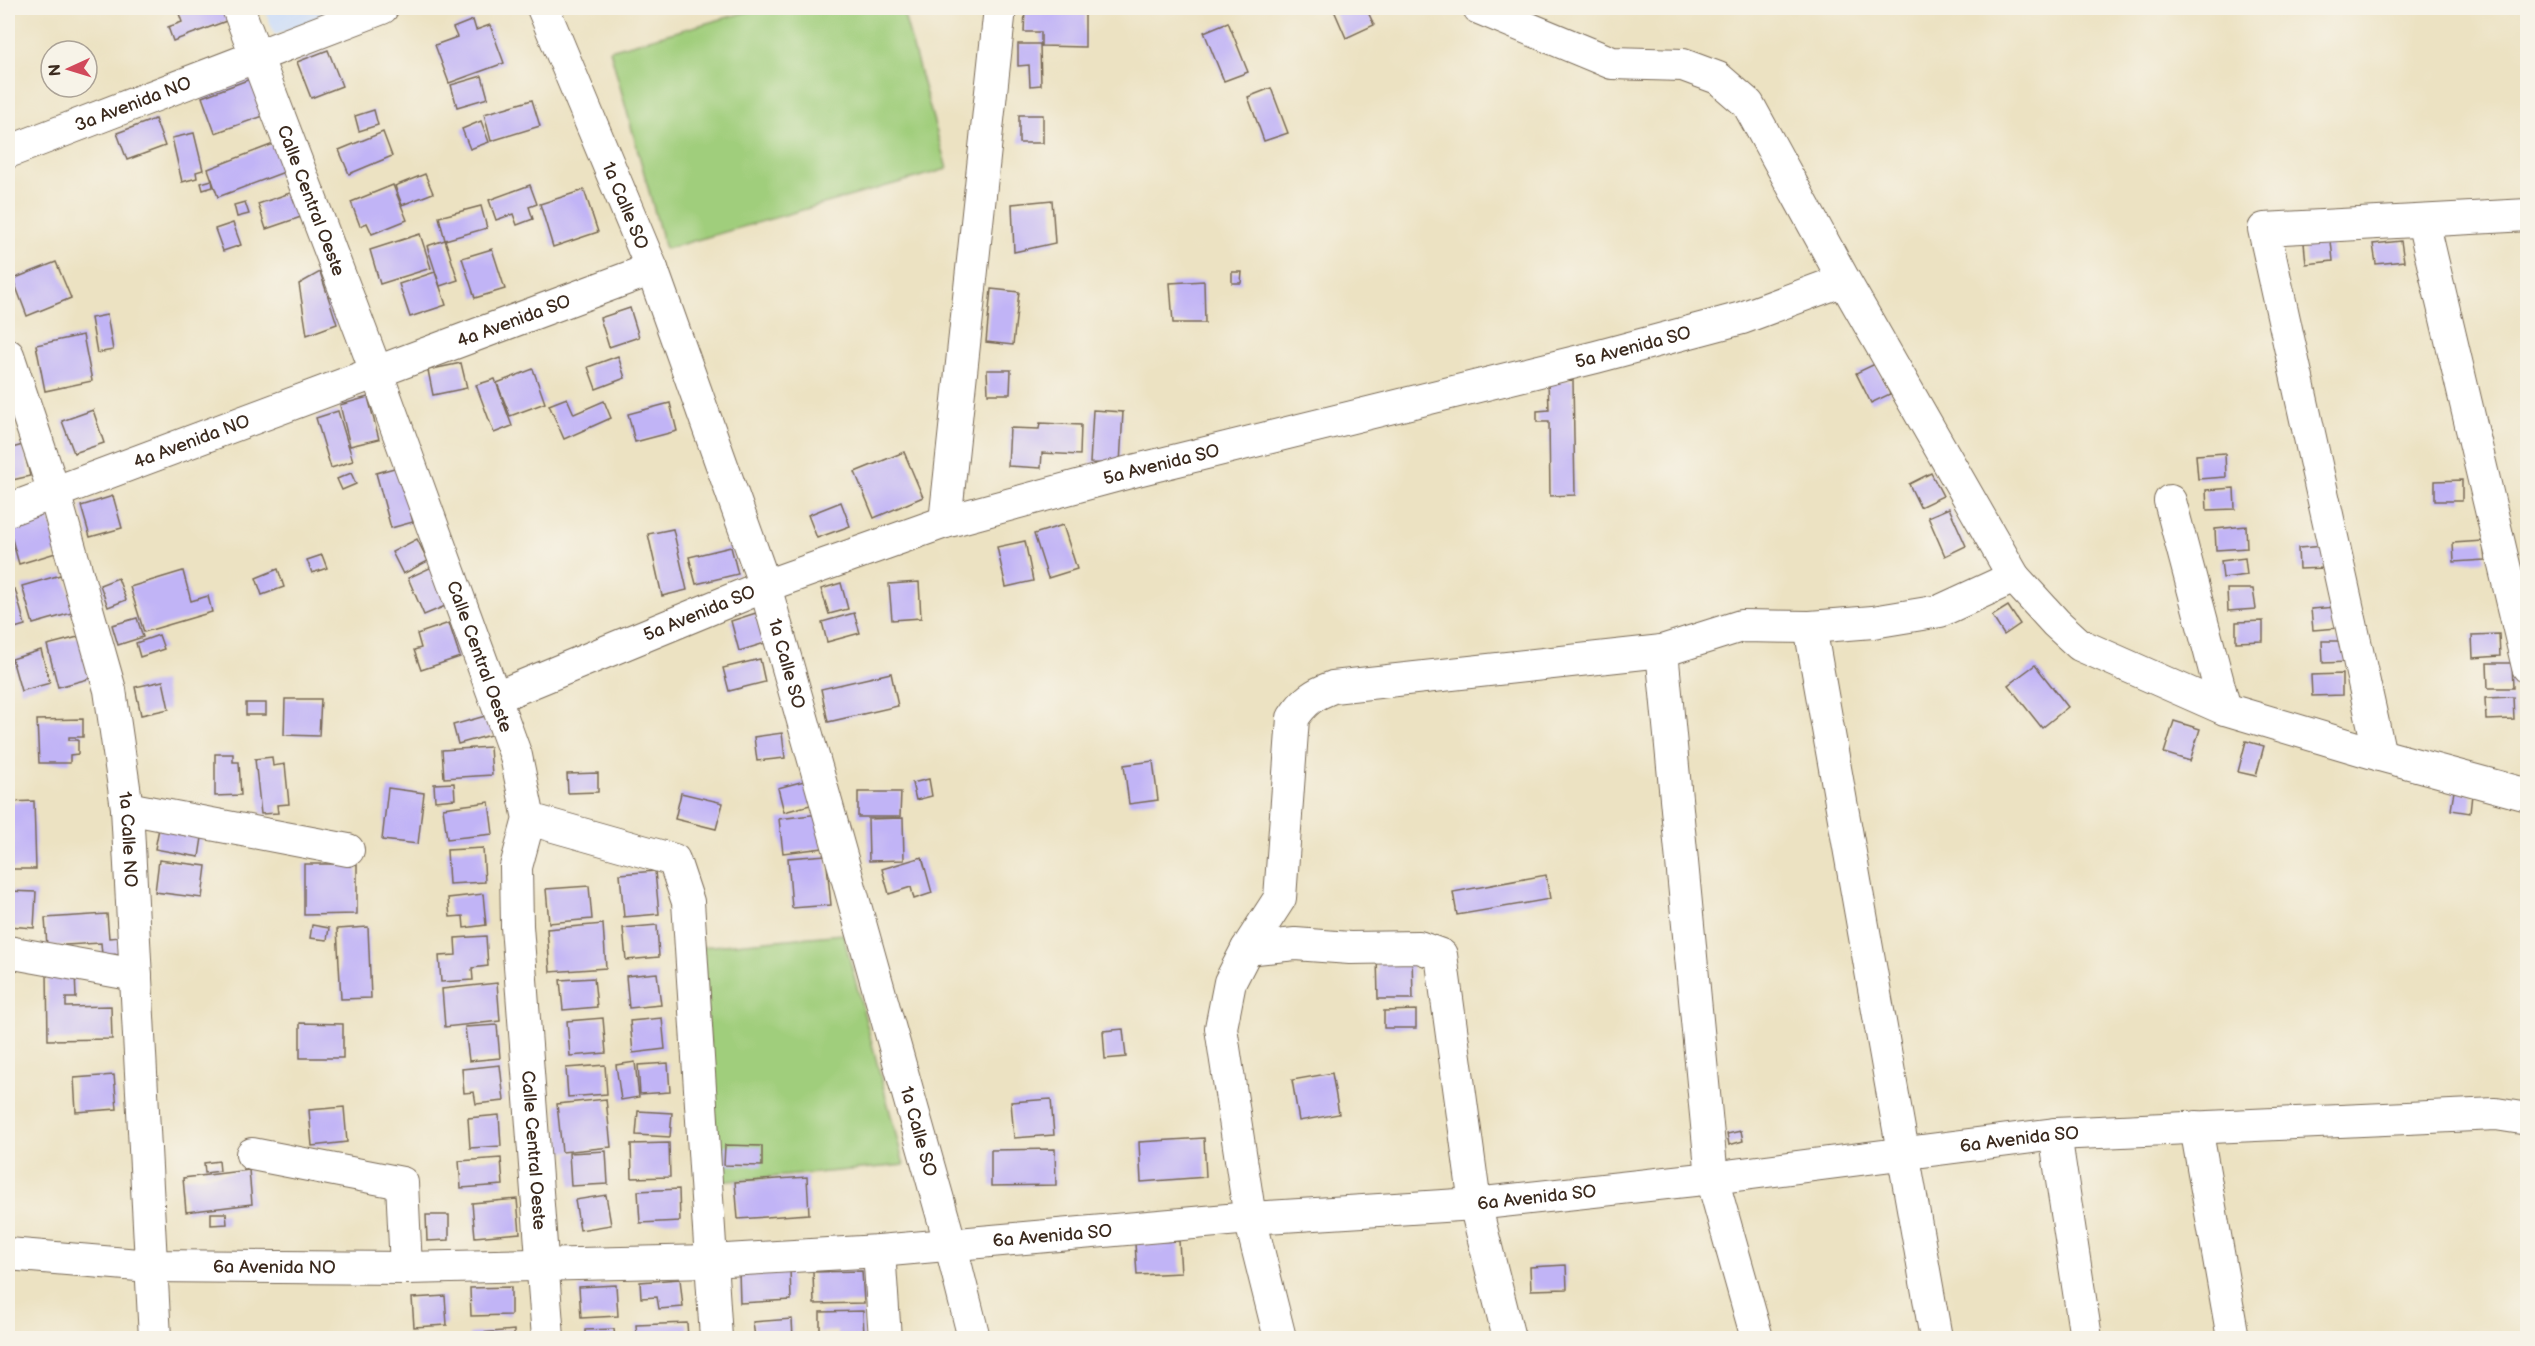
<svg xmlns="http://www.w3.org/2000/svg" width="2535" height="1346" font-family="'Balsamiq Sans',sans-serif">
<rect width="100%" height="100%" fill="#f7f3e8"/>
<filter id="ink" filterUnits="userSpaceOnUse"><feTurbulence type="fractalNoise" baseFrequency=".0167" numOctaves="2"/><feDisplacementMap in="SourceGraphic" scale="12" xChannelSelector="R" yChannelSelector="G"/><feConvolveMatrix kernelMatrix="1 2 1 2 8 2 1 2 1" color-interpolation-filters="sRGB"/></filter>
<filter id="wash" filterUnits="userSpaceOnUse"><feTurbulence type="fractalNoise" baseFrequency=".008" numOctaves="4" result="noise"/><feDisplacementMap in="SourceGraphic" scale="24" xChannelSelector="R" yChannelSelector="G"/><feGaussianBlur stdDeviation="1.35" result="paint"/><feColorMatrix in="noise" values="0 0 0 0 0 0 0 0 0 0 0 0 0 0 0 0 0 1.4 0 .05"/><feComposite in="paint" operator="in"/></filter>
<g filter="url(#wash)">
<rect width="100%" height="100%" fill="#ece2c2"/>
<polygon fill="#cadcf9" points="264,8 344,8 275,35"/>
<g fill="#a0ce7b" stroke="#6e7c4c" stroke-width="1.5">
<polygon points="761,8 902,8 947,169 665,249 610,50"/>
<polygon points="843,934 904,1165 719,1182 702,947"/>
</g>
<g id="blocks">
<g fill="#c1b4f6">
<polygon points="177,8 224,8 229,20 173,41 168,27 182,22"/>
<polygon points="1025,8 1085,8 1085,47 1041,46 1041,32 1024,32"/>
<polygon points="1333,8 1366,8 1374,25 1346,38"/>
<polygon points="473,20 476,30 490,25 504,63 449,83 435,45 457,37 453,28"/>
<polygon points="1228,22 1248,72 1224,81 1204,32"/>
<polygon points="1018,44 1040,44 1041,85 1030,86 1029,65 1018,66"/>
<polygon points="328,50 342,86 311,98 297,62"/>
<polygon points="482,76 488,98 457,107 451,85"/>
<polygon points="253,78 266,115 215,133 202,97"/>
<polygon points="1271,88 1288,133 1264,141 1248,97"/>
<polygon points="532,100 540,126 491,141 484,114"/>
<polygon points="374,110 378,125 359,131 355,116"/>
<rect x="1019" y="115" width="24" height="28"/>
<polygon points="155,119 165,146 127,160 117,133"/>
<polygon points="481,121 489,142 470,149 462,129"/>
<polygon points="383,132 392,156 349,174 339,150"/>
<polygon points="194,133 203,170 196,172 197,178 182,182 172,138"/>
<polygon points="276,143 287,171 218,197 208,169"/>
<polygon points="425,174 433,193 402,205 395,186"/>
<polygon points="212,180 213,187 203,190 201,183"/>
<polygon points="393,185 407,220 372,234 367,223 360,226 351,202"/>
<polygon points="530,185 537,204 529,207 533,219 517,225 513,214 496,220 489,200"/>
<polygon points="584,190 598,232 553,247 540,204"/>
<polygon points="293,192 301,217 266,229 258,204"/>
<polygon points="1052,200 1055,243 1014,252 1012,204"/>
<polygon points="245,202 249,214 237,217 234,205"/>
<polygon points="481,206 487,228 445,240 439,217"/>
<polygon points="233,223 241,245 223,251 215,229"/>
<polygon points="420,234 431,268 380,284 370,250"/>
<polygon points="445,240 458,280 440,286 427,246"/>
<polygon points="2331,241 2333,261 2306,264 2304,243"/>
<polygon points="2401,241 2404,261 2376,264 2373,244"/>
<polygon points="492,249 505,289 475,298 462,258"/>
<polygon points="56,262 71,298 27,316 13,279"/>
<polygon points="320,272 337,324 307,335 299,284"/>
<polygon points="435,272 446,305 410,317 399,284"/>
<polygon points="1232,272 1242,272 1241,283 1232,283"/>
<polygon points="1204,281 1205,323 1173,323 1170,283"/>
<polygon points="991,289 1019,292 1013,345 986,342"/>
<polygon points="630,308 639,337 609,347 600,318"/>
<polygon points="107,315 113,350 97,353 91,318"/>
<polygon points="83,335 92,381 45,391 36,345"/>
<polygon points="618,356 625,378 596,389 588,367"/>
<polygon points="461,363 467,388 433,395 428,370"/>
<polygon points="1875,364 1890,394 1871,403 1856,373"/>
<polygon points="533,369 545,403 510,416 497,383"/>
<polygon points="987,370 1011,370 1010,394 988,394"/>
<polygon points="495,379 512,426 494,433 476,385"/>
<polygon points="1573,380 1575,495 1550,496 1549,422 1537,422 1537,411 1549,410 1548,381"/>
<polygon points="368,397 379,439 350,446 340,405"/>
<polygon points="567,398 574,414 604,401 611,418 564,439 549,405"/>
<polygon points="670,403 677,431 635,442 628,414"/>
<polygon points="93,410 104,443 74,453 62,421"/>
<polygon points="1093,410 1123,412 1120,464 1090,463"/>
<polygon points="338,411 353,461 331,468 316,418"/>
<polygon points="1040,423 1081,425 1080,455 1042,453 1041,468 1008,466 1010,428 1039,429"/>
<polygon points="23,445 30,476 8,481 8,449"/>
<polygon points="904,452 923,497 874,518 855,472"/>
<polygon points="2225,453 2226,477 2198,479 2196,455"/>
<polygon points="398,467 413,522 391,528 376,473"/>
<polygon points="351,473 356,484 342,490 337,479"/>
<polygon points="1931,473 1943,496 1920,507 1909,484"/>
<polygon points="2462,480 2462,501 2435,501 2435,481"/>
<polygon points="2234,488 2235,509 2207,510 2206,490"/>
<polygon points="113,496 122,528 90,537 81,506"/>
<polygon points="841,502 850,526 817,538 808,515"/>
<polygon points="1949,508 1966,546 1945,556 1928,517"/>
<polygon points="47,510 59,552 19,564 8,525"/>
<polygon points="1063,525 1077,569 1048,578 1034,534"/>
<polygon points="2246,526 2247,548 2216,550 2215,529"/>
<polygon points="673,529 687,590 662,596 648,534"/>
<polygon points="417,539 428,561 403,574 392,552"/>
<polygon points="1025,541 1033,581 1006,587 997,547"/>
<polygon points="2483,541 2485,560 2454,562 2453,543"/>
<polygon points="2325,546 2326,568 2299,569 2298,548"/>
<polygon points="731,547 738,574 696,584 689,557"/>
<polygon points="322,555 327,568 312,573 307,560"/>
<polygon points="2245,558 2247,575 2223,578 2221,561"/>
<polygon points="434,566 450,604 424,615 408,578"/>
<polygon points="278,569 284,587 262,595 256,578"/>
<polygon points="183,571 191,601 208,596 212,612 144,632 130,587"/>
<polygon points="64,574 75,612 33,624 22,586"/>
<polygon points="118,578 126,600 108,607 100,585"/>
<polygon points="919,582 921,618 892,620 889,584"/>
<polygon points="841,583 848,609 829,614 821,589"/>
<polygon points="15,589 25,625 8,630 8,591"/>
<polygon points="2227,589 2253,589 2256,609 2228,611"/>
<polygon points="2008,606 2020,624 2004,635 1992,616"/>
<polygon points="2337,607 2338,628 2313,630 2311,609"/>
<polygon points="756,613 765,643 739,651 731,621"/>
<polygon points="854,613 860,633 827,642 822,622"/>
<polygon points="137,618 143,637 118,645 112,625"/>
<polygon points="2263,621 2263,641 2236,642 2236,622"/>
<polygon points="449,623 460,657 421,670 414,650 421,648 417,634"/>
<polygon points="2499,634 2500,656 2473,658 2472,635"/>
<polygon points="159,635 164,649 140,657 136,643"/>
<polygon points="82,636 92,678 58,687 47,645"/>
<polygon points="2322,641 2348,641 2348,662 2323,663"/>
<polygon points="41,650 50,683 21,691 12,659"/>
<polygon points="760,659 765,682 729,691 723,668"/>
<polygon points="2487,663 2512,663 2513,688 2488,688"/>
<polygon points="2035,665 2068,707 2042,728 2008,685"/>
<polygon points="891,673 898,706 828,722 821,689"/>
<polygon points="2342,674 2342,695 2312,696 2311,675"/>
<polygon points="163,681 169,709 141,715 135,687"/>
<polygon points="2513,697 2514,719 2486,720 2485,698"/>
<polygon points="285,699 321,699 319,736 284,735"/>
<rect x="246" y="703" width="20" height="12"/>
<polygon points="489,715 494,734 458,744 453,725"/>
<polygon points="83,719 83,737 69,737 69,740 78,740 78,754 70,755 70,763 39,763 37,720"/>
<polygon points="2174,721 2200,729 2190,761 2164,753"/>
<polygon points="782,733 785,758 757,761 754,737"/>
<polygon points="2246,741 2264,746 2256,776 2238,772"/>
<polygon points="490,747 492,775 444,778 442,750"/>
<polygon points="215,754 233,754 233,762 239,762 241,795 215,796"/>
<polygon points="272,757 273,766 285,764 289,804 277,805 278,813 261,814 255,759"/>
<polygon points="1153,761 1158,800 1129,804 1124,765"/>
<polygon points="598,773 598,792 568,793 567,774"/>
<polygon points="929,779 932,796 916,800 912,783"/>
<polygon points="808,780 814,804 784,812 778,788"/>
<polygon points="454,783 455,799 435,801 434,784"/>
<polygon points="388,788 424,793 418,844 382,840"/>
<polygon points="2454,791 2472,794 2470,813 2451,810"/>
<polygon points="858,792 901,792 900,817 858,817"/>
<polygon points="681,793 723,803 716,829 675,819"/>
<polygon points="34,801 36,869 8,869 8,802"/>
<polygon points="489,802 493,834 447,839 443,808"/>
<polygon points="819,814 823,848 783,853 779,819"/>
<polygon points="903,818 904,860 869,861 868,819"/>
<polygon points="160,823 203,831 199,857 155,849"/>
<polygon points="483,848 485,882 449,884 447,850"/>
<polygon points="826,855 831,905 792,908 788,858"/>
<polygon points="922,857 932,893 914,899 911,887 889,894 882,869"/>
<polygon points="159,860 206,866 202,898 155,892"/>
<polygon points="304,864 357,864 357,914 304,915"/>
<polygon points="655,871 659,914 624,917 620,874"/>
<polygon points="1546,875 1550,899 1457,915 1453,892"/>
<polygon points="589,886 592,919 549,923 546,889"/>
<polygon points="8,891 36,892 34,928 8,926"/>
<polygon points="483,894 486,925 464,928 463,916 450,917 448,898"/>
<polygon points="107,914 109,938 121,937 122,954 102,955 101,943 47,946 45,918"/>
<polygon points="603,924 606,968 550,972 547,929"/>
<polygon points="312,925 329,928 327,940 310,938"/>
<polygon points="657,925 659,957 626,960 623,928"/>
<polygon points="368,927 371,998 341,999 337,929"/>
<polygon points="486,936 488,966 472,968 473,980 441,982 439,956 456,955 455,938"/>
<polygon points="1377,955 1412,955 1413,999 1378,999"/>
<polygon points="75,972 76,998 66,998 66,1007 111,1006 112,1039 48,1040 47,973"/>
<polygon points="657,973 661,1005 629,1008 626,976"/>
<polygon points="594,978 597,1007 563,1010 560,980"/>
<polygon points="497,983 500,1021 445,1027 442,989"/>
<polygon points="1416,1010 1416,1028 1384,1028 1384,1011"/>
<polygon points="603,1018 606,1053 570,1056 567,1021"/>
<polygon points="662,1018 665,1049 633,1053 630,1021"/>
<polygon points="300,1023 343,1024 343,1058 300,1058"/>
<polygon points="497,1025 500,1058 469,1061 465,1027"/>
<polygon points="1123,1029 1126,1057 1105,1059 1103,1031"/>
<polygon points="635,1062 639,1097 621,1100 616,1065"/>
<polygon points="668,1063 670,1092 640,1094 638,1065"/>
<polygon points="500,1065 504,1101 476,1104 474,1092 464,1093 462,1069"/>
<polygon points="605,1065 607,1094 568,1097 566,1068"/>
<polygon points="1332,1073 1339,1114 1299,1121 1292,1080"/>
<polygon points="114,1075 117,1109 76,1112 74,1078"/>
<polygon points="606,1099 611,1147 562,1152 557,1104"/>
<polygon points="1051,1099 1054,1135 1014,1138 1011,1102"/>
<polygon points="344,1107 347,1142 312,1146 309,1110"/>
<polygon points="638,1111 672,1113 670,1137 636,1135"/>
<polygon points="499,1115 501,1146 470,1148 468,1118"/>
<polygon points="1741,1131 1743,1141 1729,1145 1727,1134"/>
<polygon points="1204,1138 1206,1177 1141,1182 1139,1142"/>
<polygon points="669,1143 670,1177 632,1178 631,1144"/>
<polygon points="725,1145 762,1146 762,1166 724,1165"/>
<polygon points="1055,1149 1056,1185 991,1186 991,1150"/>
<polygon points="606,1151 608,1184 571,1186 569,1153"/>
<polygon points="501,1158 503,1185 461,1188 459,1161"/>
<polygon points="219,1161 220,1171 205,1173 204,1163"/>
<polygon points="249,1170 252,1204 186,1212 183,1178"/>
<polygon points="807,1177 809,1214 738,1219 735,1182"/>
<polygon points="679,1189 680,1221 640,1223 638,1191"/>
<polygon points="606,1195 611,1225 580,1230 575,1200"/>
<polygon points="517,1199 520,1233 475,1237 472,1203"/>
<polygon points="211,1213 226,1213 227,1224 211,1225"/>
<polygon points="426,1215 449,1215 449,1240 427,1241"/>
<polygon points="1179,1241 1181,1273 1137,1275 1135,1243"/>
<polygon points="1566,1265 1567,1289 1531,1290 1530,1267"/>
<polygon points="790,1268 791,1300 740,1303 739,1271"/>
<polygon points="862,1271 864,1303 814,1304 813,1272"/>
<polygon points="680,1279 683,1307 659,1309 657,1297 641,1298 640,1282"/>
<polygon points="616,1285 618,1316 581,1318 579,1287"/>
<polygon points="511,1287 511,1315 471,1316 470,1288"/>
<polygon points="445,1296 447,1325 414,1327 412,1298"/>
<polygon points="863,1311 864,1338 837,1338 837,1331 820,1332 820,1312"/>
<polygon points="792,1319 793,1338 755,1338 753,1322"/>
<polygon points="687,1323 688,1338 637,1338 636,1325"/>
<polygon points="614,1329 615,1338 585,1338 585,1330"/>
<polygon points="514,1330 514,1338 470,1338 469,1334"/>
</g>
</g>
</g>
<g filter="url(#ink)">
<use href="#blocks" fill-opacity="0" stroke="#796a57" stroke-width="1.5"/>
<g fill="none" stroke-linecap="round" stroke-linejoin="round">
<g stroke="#796a57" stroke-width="34">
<g id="minor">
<path id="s1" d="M238,8L376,371L516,756L529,819L516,867L517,926L548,1338"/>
<path id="s2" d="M543,8L652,269L765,586L951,1246L974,1338"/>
<polyline points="1479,8 1612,63 1683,65 1718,78 1748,104 1844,280 2014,577 2056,623 2080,645 2225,709 2380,755 2528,795"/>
<path id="s3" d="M8,152L382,8"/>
<polyline points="2423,221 2528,667"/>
<path id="s4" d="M8,355L54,492L110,690L127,808L155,1338"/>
<polyline points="2170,501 2225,709"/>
<path id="s5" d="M8,510L652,269"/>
<polyline points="945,522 1000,8"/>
<polyline points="1810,627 1936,1338"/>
<polyline points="1662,651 1712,1178 1757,1338"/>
<path id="s6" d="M496,697L765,586L945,522L1137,470L1596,357L1742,318L1844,280"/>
<polyline points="2380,755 2264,229 2528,215"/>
<polyline points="127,808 348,850"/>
<polyline points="529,819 674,860 688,902 716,1338"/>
<polyline points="1247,949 1295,944 1350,948 1419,947 1441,955 1475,1204 1509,1338"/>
<polyline points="8,952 136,975"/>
<polyline points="2196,1127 2233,1338"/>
<polyline points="2055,1134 2086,1338"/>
<polyline points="252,1154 402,1183 406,1268"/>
<polyline points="879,1251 885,1338"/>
<path id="s7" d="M8,1254L150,1266L406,1268L710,1261L879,1251L1250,1218L1475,1204L1712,1178L2055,1134L2496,1114L2528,1119"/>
<path d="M1280,1338L1250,1218L1221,1028L1230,982L1247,949L1280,898L1293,718C1304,701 1314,694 1333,687L1662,651L1741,626L1810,627L1873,622L1940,611L2014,577"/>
</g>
</g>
<use href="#minor" stroke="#fff" stroke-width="32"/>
</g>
</g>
<g text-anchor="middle" stroke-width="6" stroke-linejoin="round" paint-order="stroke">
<g font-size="18" fill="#3b2a1e" stroke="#f7f3e8">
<text dy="6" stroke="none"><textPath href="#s3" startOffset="134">3a Avenida NO</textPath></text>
<text dy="6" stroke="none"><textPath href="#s1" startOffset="206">Calle Central Oeste</textPath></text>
<text dy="6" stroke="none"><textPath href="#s2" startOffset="214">1a Calle SO</textPath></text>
<text dy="6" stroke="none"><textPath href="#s5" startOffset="540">4a Avenida SO</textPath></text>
<text dy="6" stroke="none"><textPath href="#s6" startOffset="1192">5a Avenida SO</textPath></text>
<text dy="6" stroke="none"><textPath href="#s5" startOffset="196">4a Avenida NO</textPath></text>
<text dy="6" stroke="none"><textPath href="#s6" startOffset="706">5a Avenida SO</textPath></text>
<text dy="6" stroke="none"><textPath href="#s6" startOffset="220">5a Avenida SO</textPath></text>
<text dy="6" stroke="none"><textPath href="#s1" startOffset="692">Calle Central Oeste</textPath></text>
<text dy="6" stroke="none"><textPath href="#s2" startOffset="700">1a Calle SO</textPath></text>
<text dy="6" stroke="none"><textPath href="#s4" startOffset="501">1a Calle NO</textPath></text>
<text dy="6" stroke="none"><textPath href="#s2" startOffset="1186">1a Calle SO</textPath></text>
<text dy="6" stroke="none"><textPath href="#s7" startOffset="2018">6a Avenida SO</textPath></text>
<text dy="6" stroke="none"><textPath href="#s1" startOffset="1196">Calle Central Oeste</textPath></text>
<text dy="6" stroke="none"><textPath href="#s7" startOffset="1532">6a Avenida SO</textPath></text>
<text dy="6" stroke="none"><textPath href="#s7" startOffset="1046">6a Avenida SO</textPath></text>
<text dy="6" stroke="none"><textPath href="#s7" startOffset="267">6a Avenida NO</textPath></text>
</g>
</g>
<rect width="2535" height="1346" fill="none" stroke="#f7f3e8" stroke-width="30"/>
<g transform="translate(69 69) rotate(266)"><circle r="28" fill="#f7f3e8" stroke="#aca397" stroke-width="1.5"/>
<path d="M0-4.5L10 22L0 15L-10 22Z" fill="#d1495b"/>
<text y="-9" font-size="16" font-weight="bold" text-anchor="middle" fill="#3b2a1e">N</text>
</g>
</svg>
